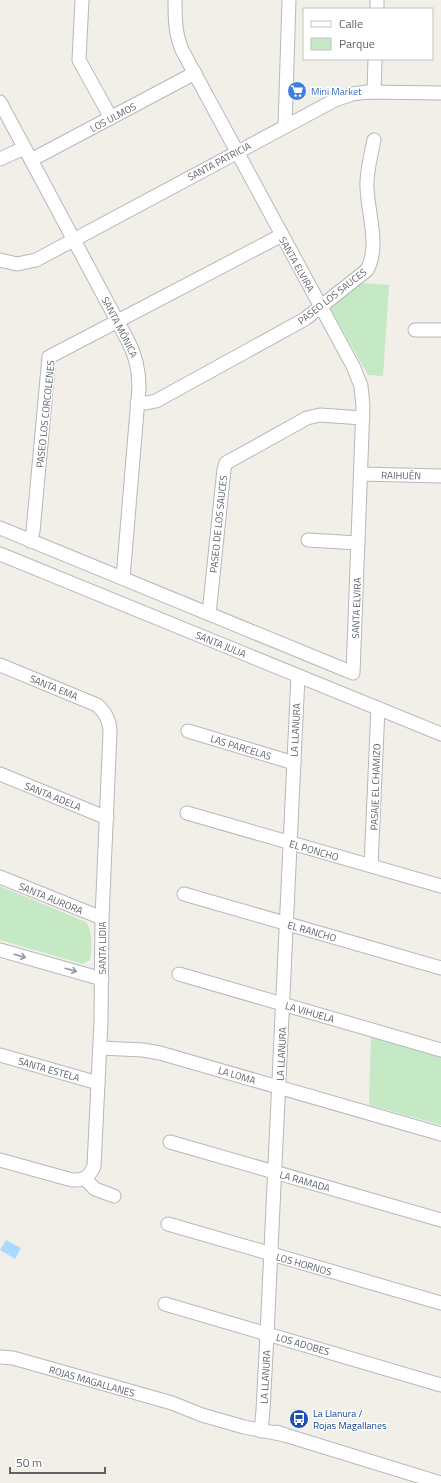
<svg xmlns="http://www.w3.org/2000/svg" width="441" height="1483" font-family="'Titillium Web',sans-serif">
<rect width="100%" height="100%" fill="#f1efe8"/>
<g fill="#c5e8c5">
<polygon points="362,283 389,285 383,376 368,375 330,308"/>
<path d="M0,886L86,922C93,931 92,949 90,960L83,964L0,940Z"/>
<polygon points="371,1033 441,1054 441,1125 369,1105"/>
</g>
<polygon fill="#aadaff" points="6,1240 21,1248 15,1259 0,1250"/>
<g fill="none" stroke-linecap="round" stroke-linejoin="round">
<g stroke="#b5b8bc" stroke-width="15">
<g id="minor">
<polyline points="82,0 79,60 111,118"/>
<polyline points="377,9 377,0"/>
<polyline points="374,92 375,59"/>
<path d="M0,102L128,341C136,356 139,370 139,387L123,578"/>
<polyline points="285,126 289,0"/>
<polyline points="0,159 24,148"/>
<polyline points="31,160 195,73"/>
<polyline points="0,260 17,264 36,260 335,100 352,94 367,92 441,93"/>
<polyline points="415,330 441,330"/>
<path d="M137,403H146L156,401L305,319L367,270C380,247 368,214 367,188C366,172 371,156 374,140"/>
<polyline points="361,474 441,476"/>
<path d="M0,528L353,673L363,406L361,386L353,366L182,50C175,33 175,18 175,0"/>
<polyline points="308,540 358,543"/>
<polyline points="30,541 33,531 49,357 282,235"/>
<polyline points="0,554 441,734"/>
<polyline points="209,614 224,469 226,463 307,418 320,415 363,418"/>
<path d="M0,665L97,705C105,712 110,721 110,732L102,918L101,1021L94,1166C90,1176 84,1181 72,1180L0,1160"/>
<polyline points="188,731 294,763"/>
<polyline points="0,774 107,818"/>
<polyline points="187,813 441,886"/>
<polyline points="371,866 378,708"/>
<polyline points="0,877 102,918"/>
<polyline points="184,894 441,968"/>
<polyline points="0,950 102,979"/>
<polyline points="179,974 441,1050"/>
<polyline points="100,1048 143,1050 160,1053 441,1134"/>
<polyline points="0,1055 98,1083"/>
<polyline points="170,1142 441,1220"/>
<polyline points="85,1179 95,1189 114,1196"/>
<polyline points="168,1224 441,1303"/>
<polyline points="165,1304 441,1385"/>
<polyline points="0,1357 13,1358 172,1403 202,1415 244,1427 285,1435"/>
<polyline points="261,1431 263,1410 267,1334 298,676"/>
<polyline points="277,1432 285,1435 441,1483"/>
</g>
</g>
<use href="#minor" stroke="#fff" stroke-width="13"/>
</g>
<defs><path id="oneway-shaft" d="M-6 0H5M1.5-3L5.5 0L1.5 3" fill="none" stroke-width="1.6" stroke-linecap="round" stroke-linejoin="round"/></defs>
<g stroke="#979a9d">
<use href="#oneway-shaft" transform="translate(20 956) rotate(16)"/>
<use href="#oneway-shaft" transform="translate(71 970) rotate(16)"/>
</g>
<defs>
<g id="supermarket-disc" transform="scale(1)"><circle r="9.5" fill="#3f7fe0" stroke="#fff"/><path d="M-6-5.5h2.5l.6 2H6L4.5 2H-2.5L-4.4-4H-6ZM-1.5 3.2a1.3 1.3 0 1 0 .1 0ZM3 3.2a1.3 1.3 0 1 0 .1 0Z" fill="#fff"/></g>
<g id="bus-disc" transform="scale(1)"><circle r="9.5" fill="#1a4fb4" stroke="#fff"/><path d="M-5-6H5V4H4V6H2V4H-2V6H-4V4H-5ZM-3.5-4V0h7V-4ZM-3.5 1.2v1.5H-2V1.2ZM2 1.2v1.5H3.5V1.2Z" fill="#fff"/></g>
</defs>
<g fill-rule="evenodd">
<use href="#supermarket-disc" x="297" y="91"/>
<use href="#bus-disc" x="299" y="1419"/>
</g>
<g text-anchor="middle" stroke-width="3" stroke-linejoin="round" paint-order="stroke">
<g font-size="10" fill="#366cbe" stroke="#fff" text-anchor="start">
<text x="311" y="95">Mini Market</text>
</g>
<g font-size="10" fill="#5f6368" stroke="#fff">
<text transform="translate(113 117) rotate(-28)" y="4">LOS ULMOS</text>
<text transform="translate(219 161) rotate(-28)" y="4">SANTA PATRICIA</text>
<text transform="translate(297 264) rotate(61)" y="4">SANTA ELVIRA</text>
<text transform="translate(332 296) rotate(-38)" y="4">PASEO LOS SAUCES</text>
<text transform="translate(120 327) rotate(63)" y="4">SANTA MÓNICA</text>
<text transform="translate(45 414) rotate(-84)" y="4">PASEO LOS CORCOLENES</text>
<text transform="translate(401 475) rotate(1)" y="4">RAIHUÉN</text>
<text transform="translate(218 524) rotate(-84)" y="4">PASEO DE LOS SAUCES</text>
<text transform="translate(356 608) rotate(-88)" y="4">SANTA ELVIRA</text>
<text transform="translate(221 644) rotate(22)" y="4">SANTA JULIA</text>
<text transform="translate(54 687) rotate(22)" y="4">SANTA EMA</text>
<text transform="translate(295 730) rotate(-87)" y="4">LA LLANURA</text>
<text transform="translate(241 747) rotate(17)" y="4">LAS PARCELAS</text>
<text transform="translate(375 787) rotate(-88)" y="4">PASAJE EL CHAMIZO</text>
<text transform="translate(53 796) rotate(22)" y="4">SANTA ADELA</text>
<text transform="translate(314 850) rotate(16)" y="4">EL PONCHO</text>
<text transform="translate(51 898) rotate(22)" y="4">SANTA AURORA</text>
<text transform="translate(312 931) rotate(16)" y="4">EL RANCHO</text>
<text transform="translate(102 948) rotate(-90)" y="4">SANTA LIDIA</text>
<text transform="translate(310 1012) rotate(16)" y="4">LA VIHUELA</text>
<text transform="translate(281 1054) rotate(-87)" y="4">LA LLANURA</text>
<text transform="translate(49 1069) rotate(16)" y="4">SANTA ESTELA</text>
<text transform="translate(237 1075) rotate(16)" y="4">LA LOMA</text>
<text transform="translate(305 1181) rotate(16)" y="4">LA RAMADA</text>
<text transform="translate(304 1264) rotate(16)" y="4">LOS HORNOS</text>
<text transform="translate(303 1344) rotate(16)" y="4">LOS ADOBES</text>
<text transform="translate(265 1377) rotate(-87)" y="4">LA LLANURA</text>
<text transform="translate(92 1381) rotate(16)" y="4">ROJAS MAGALLANES</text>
</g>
<g font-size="10" fill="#164399" stroke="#fff" text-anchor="start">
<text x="313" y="1417">La Llanura /<tspan x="313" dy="12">Rojas Magallanes</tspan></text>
</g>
</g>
<rect x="303" y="8" width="130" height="52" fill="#ffffff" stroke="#bfc1c3"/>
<rect x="311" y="21" width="20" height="6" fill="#ffffff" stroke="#bfc1c3"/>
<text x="339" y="28" font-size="12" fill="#5f6368">Calle</text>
<rect x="311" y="38" width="20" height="12" fill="#c5e8c5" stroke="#bfc1c3"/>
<text x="339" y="48" font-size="12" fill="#5f6368">Parque</text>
<path d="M10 1467v6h95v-6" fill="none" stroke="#5f6368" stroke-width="2"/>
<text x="16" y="1467" font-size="12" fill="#5f6368" stroke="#ffffff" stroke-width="3" paint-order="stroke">50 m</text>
</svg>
